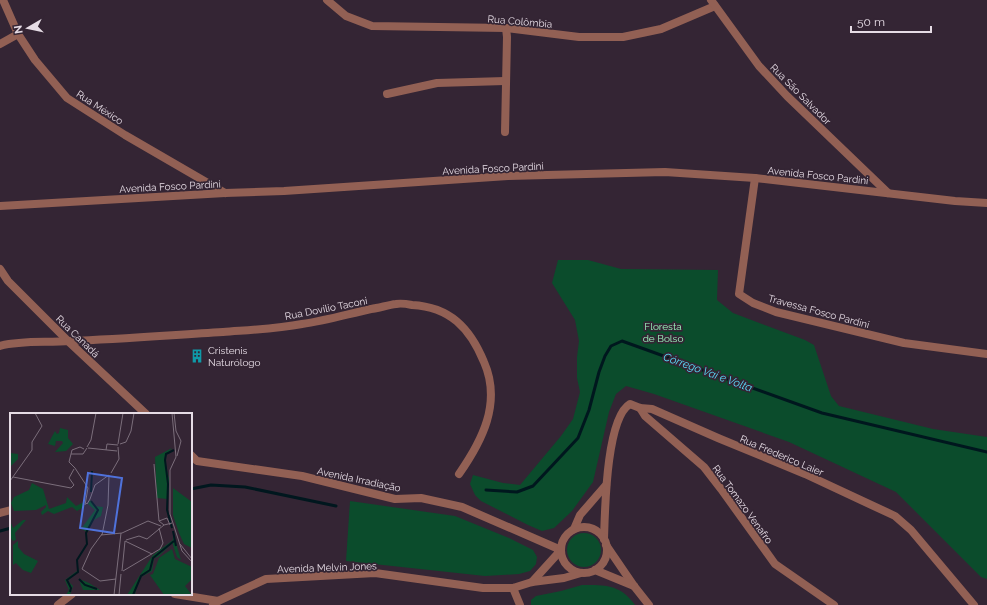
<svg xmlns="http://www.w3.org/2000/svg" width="987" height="605" font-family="Raleway,sans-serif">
<rect width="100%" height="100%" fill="#342534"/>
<g fill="#0b4c2c">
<polygon points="558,260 588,260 621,269 718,270 717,300 733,313 805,340 814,345 831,396 839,406 933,429 987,437 987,579 981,577 896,492 789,442 654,394 626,386 616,394 609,412 593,482 572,511 554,528 542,531 528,525 481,501 475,495 470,484 473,475 503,483 520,485 561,436 573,419 580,392 577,378 577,357 579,341 575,320 552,283"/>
<polygon points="350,501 455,516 509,538 533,550 537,557 536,564 530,571 519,574 485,576 346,561"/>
<circle cx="584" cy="550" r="17"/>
<path d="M582,585C605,585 620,584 635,605H531V600L536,596L561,591Z"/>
</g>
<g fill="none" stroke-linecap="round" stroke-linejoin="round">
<g stroke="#00171e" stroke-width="3">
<polyline points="191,489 211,485 245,487 336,506"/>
<polyline points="486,490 517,492 533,486 578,438 589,410 599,372 605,356 611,346 622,341 822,413 987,452"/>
<polyline points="0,531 11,528"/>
</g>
<g stroke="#926054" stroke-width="8">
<polyline points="3,0 18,34 35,60 67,98 125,135 225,193"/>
<polyline points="327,0 346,16 372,26 506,28 579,37 623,37 661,29 715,6"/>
<polyline points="711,0 759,66 787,96 888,193"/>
<polyline points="0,44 18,34"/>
<polyline points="387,94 437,83 505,81"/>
<polyline points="505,132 507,37 506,28"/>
<polyline points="755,178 739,294 753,303 776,312 904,343 987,354"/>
<path d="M0,346C22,340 47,343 70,341C121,339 172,335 223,332C249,330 276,329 302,324C325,321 348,314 371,309C379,308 388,305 396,304C401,303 407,304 412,305C450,307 470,328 484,362C502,403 482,441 459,474"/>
<polyline points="640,408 645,416 704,467 721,489 775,564 834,605"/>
<polyline points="0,513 11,510"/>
<polyline points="574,529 580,515 606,485"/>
<path d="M604,539C605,511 606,418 630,404L640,408L652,409L718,438L805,474L895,516L911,530L974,605"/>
<polyline points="606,545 634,586 649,605"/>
<polyline points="595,570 634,586"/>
<polyline points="513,588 520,605"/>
<polyline points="175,594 218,601"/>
<polyline points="58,605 72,594"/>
</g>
<g stroke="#926054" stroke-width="8">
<polyline points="0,206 225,193 284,191 508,176 665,172 755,178 955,201 987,203"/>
<polyline points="0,269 8,281 68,341 146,414"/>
<polyline points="191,455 197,461 302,476 395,499 421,498 462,507 561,550 532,582"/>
<circle cx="584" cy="550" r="23"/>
<polyline points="213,605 218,601 266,579 375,573 483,588 513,588 532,582 564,578 581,573"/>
</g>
</g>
<defs>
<g id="building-bare" transform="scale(1.08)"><path d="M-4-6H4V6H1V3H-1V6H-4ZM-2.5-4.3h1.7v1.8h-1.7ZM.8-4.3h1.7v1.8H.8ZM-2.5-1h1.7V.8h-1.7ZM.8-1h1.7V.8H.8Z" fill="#0f9aa8" stroke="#342534" stroke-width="2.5" paint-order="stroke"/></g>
</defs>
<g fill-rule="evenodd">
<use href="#building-bare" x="197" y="356"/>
</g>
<g text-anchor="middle" stroke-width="3.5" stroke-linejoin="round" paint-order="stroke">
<g font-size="10" fill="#e6dce5" stroke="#342534">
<text transform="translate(520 21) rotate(5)" y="4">Rua Colômbia</text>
<text transform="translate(801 94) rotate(45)" y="4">Rua São Salvador</text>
<text transform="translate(100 107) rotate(33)" y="4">Rua México</text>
<text transform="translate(493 168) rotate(-3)" y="4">Avenida Fosco Pardini</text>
<text transform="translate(818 175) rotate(6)" y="4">Avenida Fosco Pardini</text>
<text transform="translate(170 186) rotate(-3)" y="4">Avenida Fosco Pardini</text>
<text transform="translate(326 308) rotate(-11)" y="4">Rua Dovílio Taconi</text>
<text transform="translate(819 311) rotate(15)" y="4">Travessa Fosco Pardini</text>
<text transform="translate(78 336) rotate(44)" y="4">Rua Canadá</text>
<text transform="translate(782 455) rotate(23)" y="4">Rua Frederico Laier</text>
<text transform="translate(359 479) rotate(12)" y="4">Avenida Irradiação</text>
<text transform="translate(743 504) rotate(54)" y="4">Rua Tomazo Venafro</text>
<text transform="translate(327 567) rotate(-2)" y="4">Avenida Melvin Jones</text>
</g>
<g font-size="10" fill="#9dfbc1" stroke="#342534">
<text x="663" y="330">Floresta<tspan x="663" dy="12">de Bolso</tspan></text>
</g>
<g font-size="10" fill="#e6dce5" stroke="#342534" text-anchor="start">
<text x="208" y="354">Cristenis<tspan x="208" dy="12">Naturólogo</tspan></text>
</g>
<g font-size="11" font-style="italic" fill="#5adffc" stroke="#342534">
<text transform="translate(708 372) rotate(20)" y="4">Córrego Vai e Volta</text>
</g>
</g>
<g transform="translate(10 413)">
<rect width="182" height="182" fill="#342534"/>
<path d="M50,15L58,17V25L63,31L56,38L45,39L53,30L52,28H46L45,33L38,31L45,18L47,21L49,20ZM162,35L154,45L159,66L158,86L147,85L145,44ZM0,40L8,41V46L0,54ZM22,70L33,76L39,96L56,90L57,84L66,93L74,89V94L67,98L62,94L44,101L38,98L32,102L31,99L36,94V92L26,97L4,98L1,90L4,84L19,77ZM163,75L182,89V135L174,131L169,120L163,102ZM80,87L84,93L93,94L91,103L82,108L78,119L71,116L85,97L78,91ZM13,107H16L5,120L6,127L3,128L0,124V108L3,115ZM163,120L171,147L167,144L162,129L158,134L148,144L144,145L142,158L131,164L126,174L125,182H117L143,142L163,127ZM8,128V134L14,141L28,148L21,160L13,157L6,150L3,152V132ZM162,136L165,146L182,154V166L175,173L182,182H154L140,162L143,161L149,145ZM71,155L58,168L63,173L60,182H56L59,177L55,167ZM72,167L79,170L90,177H73L70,170Z" fill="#0b4c2c"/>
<path fill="none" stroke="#00171e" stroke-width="2" d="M81,79L82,58M162,115L157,97L158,71L155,47L156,41L164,37M163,118L166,133M69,166L75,172L87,176M60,179L61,175L57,167L68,159L67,147L77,131L76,120L88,97L81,88M123,182L131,163L140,157L143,145L164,128"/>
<path fill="none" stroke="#7b6e7b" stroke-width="1" d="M162,0L166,44L160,57V101L172,138L182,149M164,0L166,18L171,28L167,43M108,31L113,0M110,31L116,29L121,18L124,0M77,34L81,27L86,0M78,35L107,38M96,37L97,31L108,32M61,41H73L77,35M144,51L149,108L154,112L162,110M65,55L78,75L75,92M65,55L59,49L62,37L70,34L74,36M101,60L109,46L108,34M3,64L61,75L64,72L59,65L64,56M0,68L22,37V29L32,13L25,0M75,89L77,91L80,86L85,72L99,62M149,108L157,105L160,112M92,121L81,136L72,156L90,168L106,166M91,122L112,120L138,108L151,113M92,122L98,92L99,62M116,127L129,123L137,126L154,112M115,128L142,141M170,131L182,146M112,158L115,128M113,158L150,136L153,130L149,115M104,182L111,120M109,182L111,161"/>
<path fill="#4f72db" fill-opacity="0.15" stroke="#4f72db" stroke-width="2" d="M78,60L112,65L104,120L70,115Z"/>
<rect width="182" height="182" fill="none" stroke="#e6dce5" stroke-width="2"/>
</g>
<g transform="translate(28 28) rotate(261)" stroke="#342534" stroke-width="3" paint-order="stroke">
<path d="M0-3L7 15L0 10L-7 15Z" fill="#e6dce5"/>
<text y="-6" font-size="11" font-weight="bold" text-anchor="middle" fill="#e6dce5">N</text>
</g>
<path d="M851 26v6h80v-6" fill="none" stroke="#e6dce5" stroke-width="2"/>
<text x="857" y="26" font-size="12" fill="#e6dce5" stroke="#342534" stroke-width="3" paint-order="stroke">50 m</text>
</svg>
